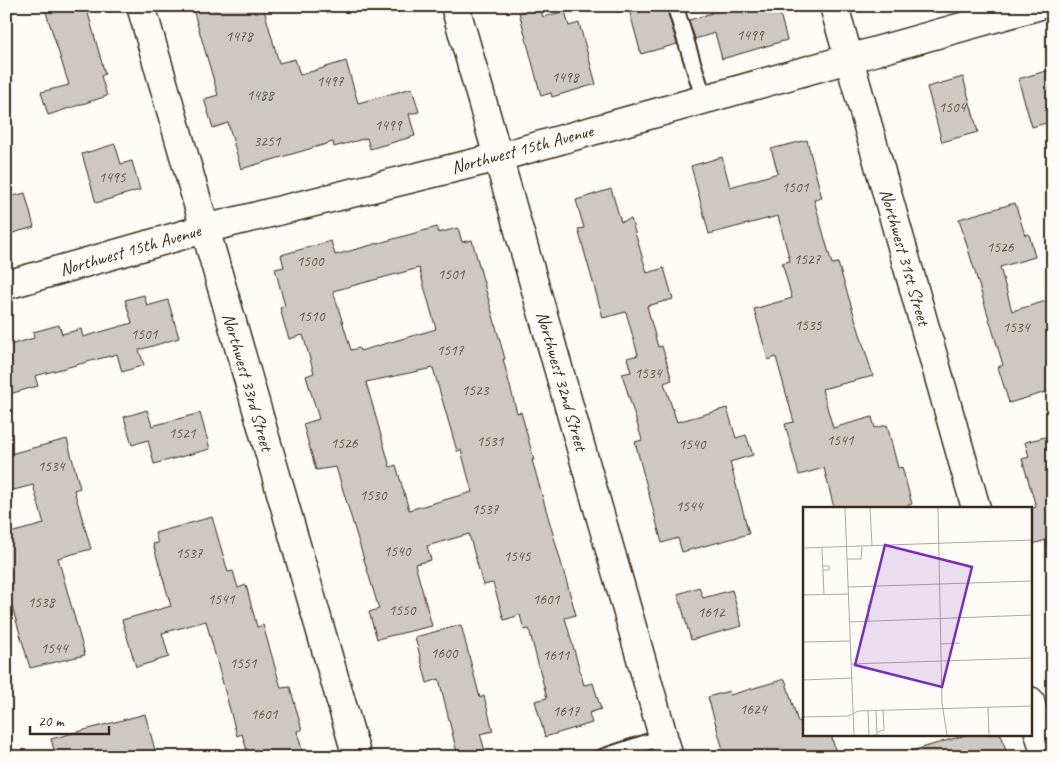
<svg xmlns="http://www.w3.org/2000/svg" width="1059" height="763" font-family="Caveat,sans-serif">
<rect width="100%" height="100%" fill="#fdfcf7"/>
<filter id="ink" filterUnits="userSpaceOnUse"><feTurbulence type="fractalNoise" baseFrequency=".02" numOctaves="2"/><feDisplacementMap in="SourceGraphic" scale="10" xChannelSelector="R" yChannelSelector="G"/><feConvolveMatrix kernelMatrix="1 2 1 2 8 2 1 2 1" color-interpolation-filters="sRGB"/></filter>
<g filter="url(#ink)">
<g fill="#cdc8c2" stroke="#3b2a1e" fill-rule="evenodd">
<polygon points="44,6 86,6 105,74 101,76 107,96 48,115 41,92 69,85"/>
<polygon points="192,6 263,6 279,63 295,59 300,75 346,61 358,103 412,88 419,112 409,114 415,136 370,149 367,138 334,147 333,142 241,169 228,123 213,128 204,99 218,95"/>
<polygon points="628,6 666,6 677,44 641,54"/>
<polygon points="710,6 778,6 787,40 722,59 715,33 695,39 689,20 712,13"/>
<polygon points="540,7 543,17 565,11 569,26 579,23 596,84 552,97 551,93 541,96 519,12"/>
<polygon points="1053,69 1053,121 1032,127 1018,79"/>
<polygon points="963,77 978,132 942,142 927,87"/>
<polygon points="807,140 822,198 814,200 832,264 838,263 873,376 822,389 833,428 872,417 875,428 887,425 898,468 902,467 912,504 899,508 834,508 824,468 799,475 785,424 794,422 776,357 768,360 754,309 792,298 782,263 790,261 778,216 709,234 691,166 722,157 730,187 778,173 771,149"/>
<polygon points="115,144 121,164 132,161 140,190 96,203 82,154"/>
<polygon points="611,189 621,222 631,219 647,273 664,268 673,299 647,306 658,347 662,346 672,380 664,383 677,422 727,408 736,438 746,435 753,455 730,462 749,534 682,552 678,538 662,543 635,442 642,440 622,374 631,372 627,358 638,355 626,312 603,318 578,229 584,228 576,200"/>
<polygon points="25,193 34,227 6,235 6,198"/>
<polygon points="1015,203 1025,235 1029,234 1035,257 1000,267 1012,311 1053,299 1053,390 1009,403 998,367 1003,365 959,219"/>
<path d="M437,227L438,233L458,228L462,242L472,240L505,359H503L517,413L521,412L534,460H532L576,615L565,618L584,685L593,683L601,709L589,713L592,723L545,737L535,701L547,698L529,629L524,630L520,615L504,620L493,583L483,585L469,534L427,546L431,560L415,564L432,626L377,639L369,612L379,609L336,467L316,470L303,424L319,419L306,376L314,373L303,335L289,339L284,323L280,308L285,306L275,269L284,267L281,255L331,241L335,255ZM419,268L436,329L360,351L359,348L351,350L333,291ZM433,368L457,451L461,450L472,492L409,510L396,465L390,467L366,382Z"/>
<polygon points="144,295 147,306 168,300 179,338 139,350 144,365 122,372 117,354 35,376 38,386 6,395 6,346 34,338 33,332 59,325 62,334 81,329 83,337 132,323 125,300"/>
<polygon points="147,410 152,426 200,413 210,449 154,464 148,440 132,445 124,417"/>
<polygon points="1053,435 1053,544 1047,545 1046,540 1030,545 1030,509 1036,507 1022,459 1029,457 1025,442"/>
<polygon points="67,439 80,488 74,490 91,549 58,558 85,655 30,668 6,586 6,534 44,524 33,485 6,492 6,455"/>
<polygon points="212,517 228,572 233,571 238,588 246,585 257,627 263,625 281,688 290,687 302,730 297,731 304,757 249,757 242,734 237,736 206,621 162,633 169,657 136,667 122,620 171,606 153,544 158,543 155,533"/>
<polygon points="699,587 703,598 732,590 742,626 691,640 678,594"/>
<polygon points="461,625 480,698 484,696 493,731 480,734 487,757 458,757 439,679 427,683 415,637"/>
<polygon points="785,679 798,722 804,720 804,734 831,734 837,757 725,757 708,697 729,691 730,695"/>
<polygon points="145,714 157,757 56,757 51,739"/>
<polygon points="969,734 1001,734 1008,757 912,757 911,751"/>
</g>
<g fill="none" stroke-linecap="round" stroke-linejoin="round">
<g stroke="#3b2a1e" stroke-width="19">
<g id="service">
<polyline points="675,6 704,99"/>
<polyline points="603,757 663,737"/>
</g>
</g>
<g stroke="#3b2a1e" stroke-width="31">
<g id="minor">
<polyline points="141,6 357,757"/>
<polyline points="455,6 669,757"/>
<polyline points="834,6 976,508"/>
<polyline points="6,285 204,229 499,157 1037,6"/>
<polyline points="1030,701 1046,757"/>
</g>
</g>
<use href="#service" stroke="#fdfcf7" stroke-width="15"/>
<use href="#minor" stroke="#fdfcf7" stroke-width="28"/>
</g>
</g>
<g text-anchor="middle" stroke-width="4.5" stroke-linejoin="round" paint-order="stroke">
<g font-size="15" fill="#605247">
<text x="750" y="40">1499</text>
<text x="239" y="41">1478</text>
<text x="565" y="82">1498</text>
<text x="330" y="86">1497</text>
<text x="260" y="100">1488</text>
<text x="952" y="112">1504</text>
<text x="388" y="130">1499</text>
<text x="267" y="146">3251</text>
<text x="112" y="182">1495</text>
<text x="795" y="192">1501</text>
<text x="1000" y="252">1526</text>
<text x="807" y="264">1527</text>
<text x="310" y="266">1500</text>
<text x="451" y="279">1501</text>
<text x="311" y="321">1510</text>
<text x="808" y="330">1535</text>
<text x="1016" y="332">1534</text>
<text x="144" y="339">1501</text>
<text x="450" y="355">1517</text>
<text x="648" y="378">1534</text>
<text x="475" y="395">1523</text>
<text x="182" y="438">1521</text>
<text x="840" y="445">1541</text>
<text x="490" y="446">1531</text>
<text x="344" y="448">1526</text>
<text x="692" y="449">1540</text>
<text x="51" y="471">1534</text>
<text x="373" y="500">1530</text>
<text x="689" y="511">1544</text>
<text x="485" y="514">1537</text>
<text x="397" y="556">1540</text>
<text x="189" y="558">1537</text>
<text x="517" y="561">1545</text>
<text x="221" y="604">1541</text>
<text x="546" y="604">1601</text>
<text x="41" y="607">1538</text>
<text x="402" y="615">1550</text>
<text x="711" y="617">1612</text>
<text x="54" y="653">1544</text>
<text x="444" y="658">1600</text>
<text x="556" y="660">1611</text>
<text x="243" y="668">1551</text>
<text x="753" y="714">1624</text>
<text x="566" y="716">1617</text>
<text x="264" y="719">1601</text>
</g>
<g font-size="18" fill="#3b2a1e" stroke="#fdfcf7">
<text transform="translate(522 149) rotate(-15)" y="6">Northwest 15th Avenue</text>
<text transform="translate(130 250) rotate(-16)" y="6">Northwest 15th Avenue</text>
<text transform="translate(905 257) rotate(74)" y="6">Northwest 31st Street</text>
<text transform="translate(562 381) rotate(74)" y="6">Northwest 32nd Street</text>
<text transform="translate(248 382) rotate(74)" y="6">Northwest 33rd Street</text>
</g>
</g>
<g transform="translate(803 507)">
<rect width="229" height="229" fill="#fdfcf7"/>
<path fill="none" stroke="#afa8a0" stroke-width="1" d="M42,1L51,228M67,1L69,39M135,1L139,196L144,228M0,41L229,33M19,41L21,88M44,52H58L59,40M19,59H26V63H20M45,80L229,74M0,88L45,87M65,97L66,114M46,115L229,108M0,135L47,134M138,137L157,136M48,157L229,151M0,173L49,171M185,200L186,228M65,204L66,228M0,210L45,209L55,204L229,199M74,225L81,223L80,203M70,228H74L73,204"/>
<path fill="#7b2cbf" fill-opacity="0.15" stroke="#7b2cbf" stroke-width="2.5" d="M82,38L169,60L139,180L52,158Z"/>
<rect width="229" height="229" fill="none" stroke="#3b2a1e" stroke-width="2.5"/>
</g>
<rect width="1059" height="763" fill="none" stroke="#fdfcf7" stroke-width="25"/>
<rect x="12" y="12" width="1034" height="738" fill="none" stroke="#3b2a1e" stroke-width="2" filter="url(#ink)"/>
<path d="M30 726v8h79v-8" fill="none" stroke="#3b2a1e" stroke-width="2.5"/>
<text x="38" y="726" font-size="15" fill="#3b2a1e" stroke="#fdfcf7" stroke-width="4" paint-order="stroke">20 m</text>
</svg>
